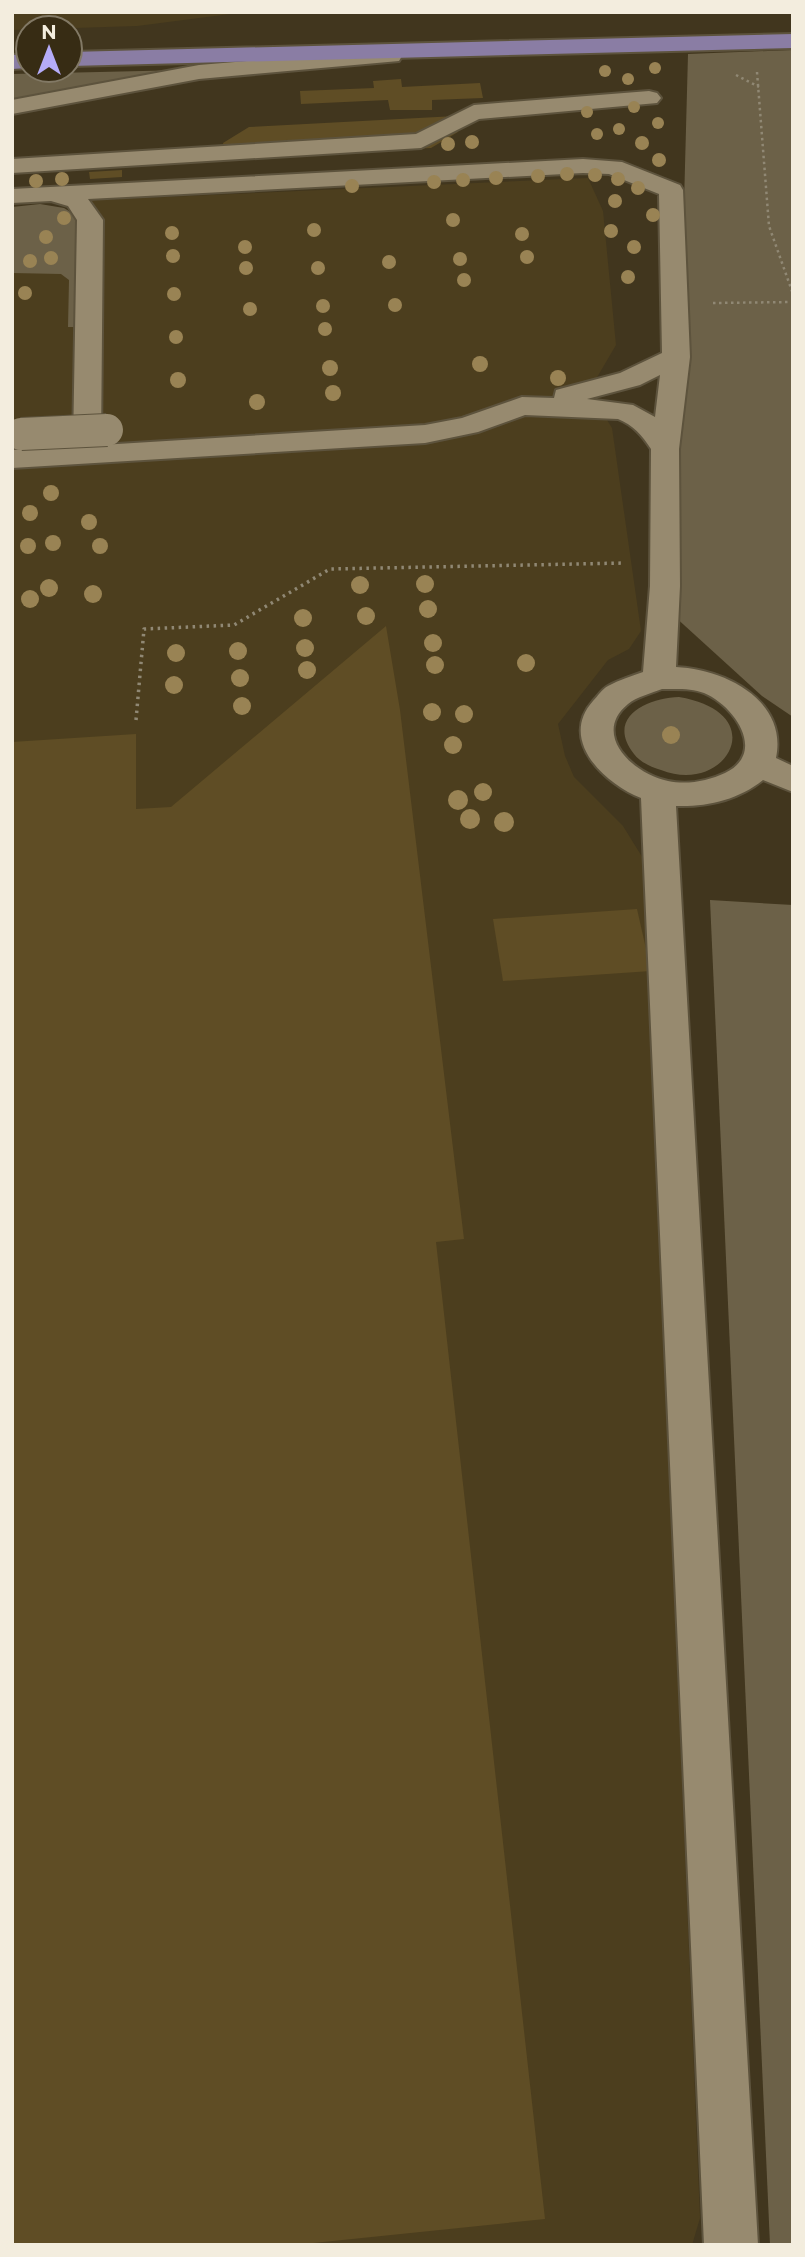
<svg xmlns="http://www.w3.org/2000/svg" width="805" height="2257" font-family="Montserrat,sans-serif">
<rect width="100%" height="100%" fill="#41361e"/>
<g fill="#4c3e1e">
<polygon points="12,12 311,12 230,14 137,26 12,30"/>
<polygon points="588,178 603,211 616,345 589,391 612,428 641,631 629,649 608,660 558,724 565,756 574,777 623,826 644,860 700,2218 692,2245 12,2245 12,270 64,267 77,201"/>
</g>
<g fill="#6c6148">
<polygon points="793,50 793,717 762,696 673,615 688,54"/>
<polygon points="186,70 12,102 12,74"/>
<polygon points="40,204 64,208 80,218 81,327 68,327 69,280 61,274 12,273 12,207"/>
<path d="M679,697C774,713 726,796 661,770C651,767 640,762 634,754C605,717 648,698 679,697Z"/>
<polygon points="710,900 793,905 793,2245 770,2245"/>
</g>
<g fill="#5f4d25">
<polygon points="401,79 402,87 480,83 483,98 432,100 432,110 390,110 388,100 301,104 300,91 374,88 373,81"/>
<polygon points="456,116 458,132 431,148 224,158 223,143 249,127"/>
<polygon points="122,170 122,177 90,179 89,172"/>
<polygon points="386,626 400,710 464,1239 436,1242 545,2219 294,2245 12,2245 12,742 136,734 136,809 171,807"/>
<polygon points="637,909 651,971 503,981 493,919"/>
</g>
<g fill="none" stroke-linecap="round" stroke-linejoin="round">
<g stroke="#5d533d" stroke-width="4">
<g id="minor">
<polygon points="391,49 402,56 399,61 199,79 12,114 12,100 199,65"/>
<polygon points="649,91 657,93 661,98 657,103 479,119 421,148 12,173 12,159 416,134 474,105"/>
<path d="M583,159L622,162L680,185L683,190L690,357L679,449L680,586L676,667C724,669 788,700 776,758L793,766V792L763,780C738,800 707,807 676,806L758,2245H704L641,798C605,784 558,740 593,701C598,696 602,689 608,686C619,680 632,676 643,672L650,586L651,449C642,435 633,425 618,419L525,415L478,432L425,443L12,468V450L73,446L77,220L68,206L51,201L12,203V189ZM583,173L609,174L659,194L662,353L620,373L556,390L554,398L522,397L462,418L425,425L101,445L103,220L88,199ZM660,375L655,417L633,405L587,399L640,385ZM662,689C676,689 692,688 704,693C735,706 767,753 725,773C708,781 687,785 668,781C633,774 591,734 628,704C636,697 652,693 662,689Z"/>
</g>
</g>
<g stroke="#5d533d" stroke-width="4">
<g id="major">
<polygon points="793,34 793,48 70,66 70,52"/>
<polygon points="28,54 28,68 12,69 12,55"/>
</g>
</g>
<g stroke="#908874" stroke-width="2.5" stroke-dasharray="2.5 3.5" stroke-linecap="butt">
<polyline points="757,72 769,226 793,294"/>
<polyline points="736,75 759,87"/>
<polyline points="713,303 793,302"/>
</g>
<polyline stroke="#908874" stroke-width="3.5" stroke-dasharray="2.5 4.5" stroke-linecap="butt" points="136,720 144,629 234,625 330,569 625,563"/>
<use href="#minor" fill="#978a6f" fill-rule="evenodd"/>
<use href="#major" fill="#8a7da4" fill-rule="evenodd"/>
<g stroke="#5d533d" stroke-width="34" stroke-linecap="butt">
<polyline id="minor-bridge" points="21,434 107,430"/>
</g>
<use href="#minor-bridge" stroke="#978a6f" stroke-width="32"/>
</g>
<g fill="#998354">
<circle cx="655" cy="68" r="6"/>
<circle cx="605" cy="71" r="6"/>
<circle cx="628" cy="79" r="6"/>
<circle cx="634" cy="107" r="6"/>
<circle cx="587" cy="112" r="6"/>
<circle cx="658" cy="123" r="6"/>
<circle cx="619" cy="129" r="6"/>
<circle cx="597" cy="134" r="6"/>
<circle cx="472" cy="142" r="7"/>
<circle cx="642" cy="143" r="7"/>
<circle cx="448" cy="144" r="7"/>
<circle cx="659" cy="160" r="7"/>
<circle cx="567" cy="174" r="7"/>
<circle cx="595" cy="175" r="7"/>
<circle cx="538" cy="176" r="7"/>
<circle cx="496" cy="178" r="7"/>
<circle cx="62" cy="179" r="7"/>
<circle cx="618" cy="179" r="7"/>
<circle cx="463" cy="180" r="7"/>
<circle cx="36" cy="181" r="7"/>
<circle cx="434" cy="182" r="7"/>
<circle cx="352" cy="186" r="7"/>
<circle cx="638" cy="188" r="7"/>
<circle cx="615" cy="201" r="7"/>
<circle cx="653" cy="215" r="7"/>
<circle cx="64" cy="218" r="7"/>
<circle cx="453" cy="220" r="7"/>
<circle cx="314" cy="230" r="7"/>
<circle cx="611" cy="231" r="7"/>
<circle cx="172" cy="233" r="7"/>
<circle cx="522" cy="234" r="7"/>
<circle cx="46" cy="237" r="7"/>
<circle cx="245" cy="247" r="7"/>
<circle cx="634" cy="247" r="7"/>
<circle cx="173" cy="256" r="7"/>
<circle cx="527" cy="257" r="7"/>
<circle cx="51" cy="258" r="7"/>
<circle cx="460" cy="259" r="7"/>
<circle cx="30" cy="261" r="7"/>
<circle cx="389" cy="262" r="7"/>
<circle cx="246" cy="268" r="7"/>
<circle cx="318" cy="268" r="7"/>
<circle cx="628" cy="277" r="7"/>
<circle cx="464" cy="280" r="7"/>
<circle cx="25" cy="293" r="7"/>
<circle cx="174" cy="294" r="7"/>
<circle cx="395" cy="305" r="7"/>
<circle cx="323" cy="306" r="7"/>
<circle cx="250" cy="309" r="7"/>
<circle cx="325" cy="329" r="7"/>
<circle cx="176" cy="337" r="7"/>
<circle cx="480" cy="364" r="8"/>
<circle cx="330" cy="368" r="8"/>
<circle cx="558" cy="378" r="8"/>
<circle cx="178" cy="380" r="8"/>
<circle cx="333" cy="393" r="8"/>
<circle cx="257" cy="402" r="8"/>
<circle cx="51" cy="493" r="8"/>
<circle cx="30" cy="513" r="8"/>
<circle cx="89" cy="522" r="8"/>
<circle cx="53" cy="543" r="8"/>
<circle cx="28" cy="546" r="8"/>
<circle cx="100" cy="546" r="8"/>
<circle cx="425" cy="584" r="9"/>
<circle cx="360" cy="585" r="9"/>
<circle cx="49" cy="588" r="9"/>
<circle cx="93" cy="594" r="9"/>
<circle cx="30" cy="599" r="9"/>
<circle cx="428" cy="609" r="9"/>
<circle cx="366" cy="616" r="9"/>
<circle cx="303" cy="618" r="9"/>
<circle cx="433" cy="643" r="9"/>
<circle cx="305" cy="648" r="9"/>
<circle cx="238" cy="651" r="9"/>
<circle cx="176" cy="653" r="9"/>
<circle cx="526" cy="663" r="9"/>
<circle cx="435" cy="665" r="9"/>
<circle cx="307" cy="670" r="9"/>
<circle cx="240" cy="678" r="9"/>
<circle cx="174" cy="685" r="9"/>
<circle cx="242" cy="706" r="9"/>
<circle cx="432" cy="712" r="9"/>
<circle cx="464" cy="714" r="9"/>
<circle cx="671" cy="735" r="9"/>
<circle cx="453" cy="745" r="9"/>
<circle cx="483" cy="792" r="9"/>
<circle cx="458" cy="800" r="10"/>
<circle cx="470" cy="819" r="10"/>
<circle cx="504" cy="822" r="10"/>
</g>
<rect width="805" height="2257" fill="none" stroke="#f3edde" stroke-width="28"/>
<g transform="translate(49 49)"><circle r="33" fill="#372c14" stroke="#827965" stroke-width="2"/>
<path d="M0-5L12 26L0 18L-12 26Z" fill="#b5acf8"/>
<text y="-10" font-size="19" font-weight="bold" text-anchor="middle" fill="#f3edde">N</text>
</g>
</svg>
